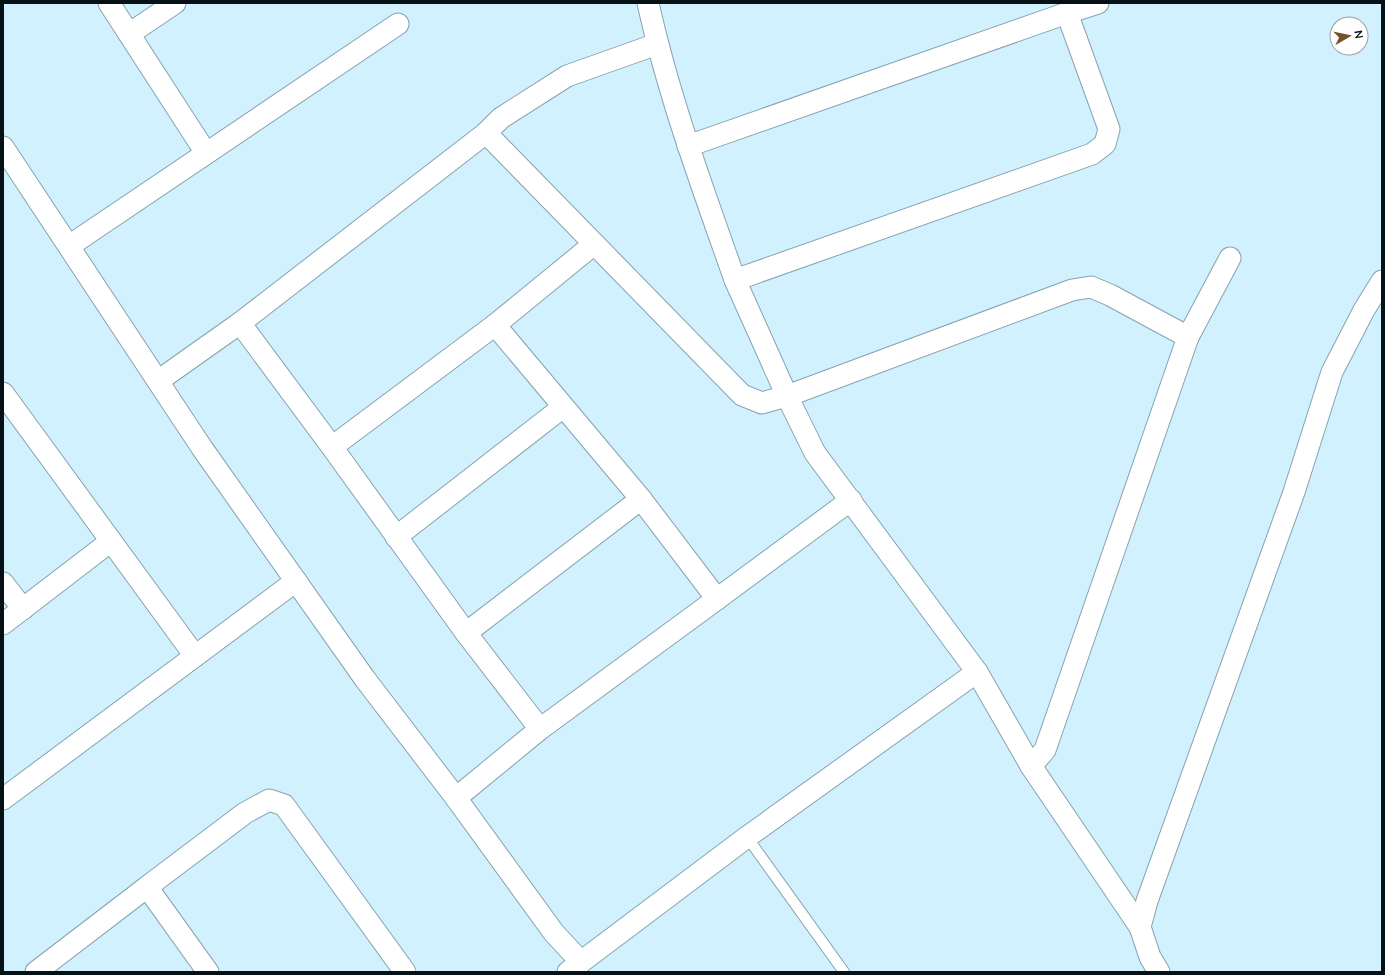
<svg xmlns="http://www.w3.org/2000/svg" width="1385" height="975" font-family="'Nunito Sans',sans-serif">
<rect width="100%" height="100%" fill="#d2f1fe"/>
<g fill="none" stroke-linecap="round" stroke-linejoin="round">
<g stroke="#86a3af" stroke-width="12">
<polyline id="lane" points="747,837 844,972"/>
</g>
<g stroke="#86a3af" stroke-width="23">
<g id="street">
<polyline points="109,3 206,153"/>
<path d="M648,3C669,98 703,189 735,280"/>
<polyline points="1098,3 1067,13 1109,129 1105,144 1092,154 735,280 787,396 815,453 977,672 1031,766 1140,927"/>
<polyline points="129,34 175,3"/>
<polyline points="486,133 501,118 567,76 657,44"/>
<polyline points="688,146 1067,13"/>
<polyline points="3,147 202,448 365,679 456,798 554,933 581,962 568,972"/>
<polyline points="69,246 398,24"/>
<polyline points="495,325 594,244"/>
<polyline points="1188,337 1230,258"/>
<polyline points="158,381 240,323"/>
<polyline points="3,393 195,656"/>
<polyline points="332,447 495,325 641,499 717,599 540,729 456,798"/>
<polyline points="396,537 563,407"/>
<polyline points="3,583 23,609"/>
<polyline points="717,599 851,500"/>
<polyline points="3,624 111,541"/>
<polyline points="466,633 641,499"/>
<polyline points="540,729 466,633 332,447 240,323 486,133 742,395 762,403 787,396 1072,290 1091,287 1110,295 1188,337 1045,750 1031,766"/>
<polyline points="3,799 296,581"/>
<polyline points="147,887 245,813 269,800 284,805 405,972"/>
<polyline points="581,962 747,837 977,672"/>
<polyline points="36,972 147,887 208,972"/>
<polyline points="1159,972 1150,957 1140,927 1147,901 1294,492 1332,372 1364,310 1382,281"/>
</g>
</g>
<use href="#lane" stroke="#fff" stroke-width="10"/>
<use href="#street" stroke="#fff" stroke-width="21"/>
</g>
<rect width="1385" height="975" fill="none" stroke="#061115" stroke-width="8"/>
<g transform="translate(1349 36) rotate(81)"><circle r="19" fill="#ffffff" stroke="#9ba0a1"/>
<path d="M0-3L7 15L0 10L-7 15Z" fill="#74522a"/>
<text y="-6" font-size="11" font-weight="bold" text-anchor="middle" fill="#061115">N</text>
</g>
</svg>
